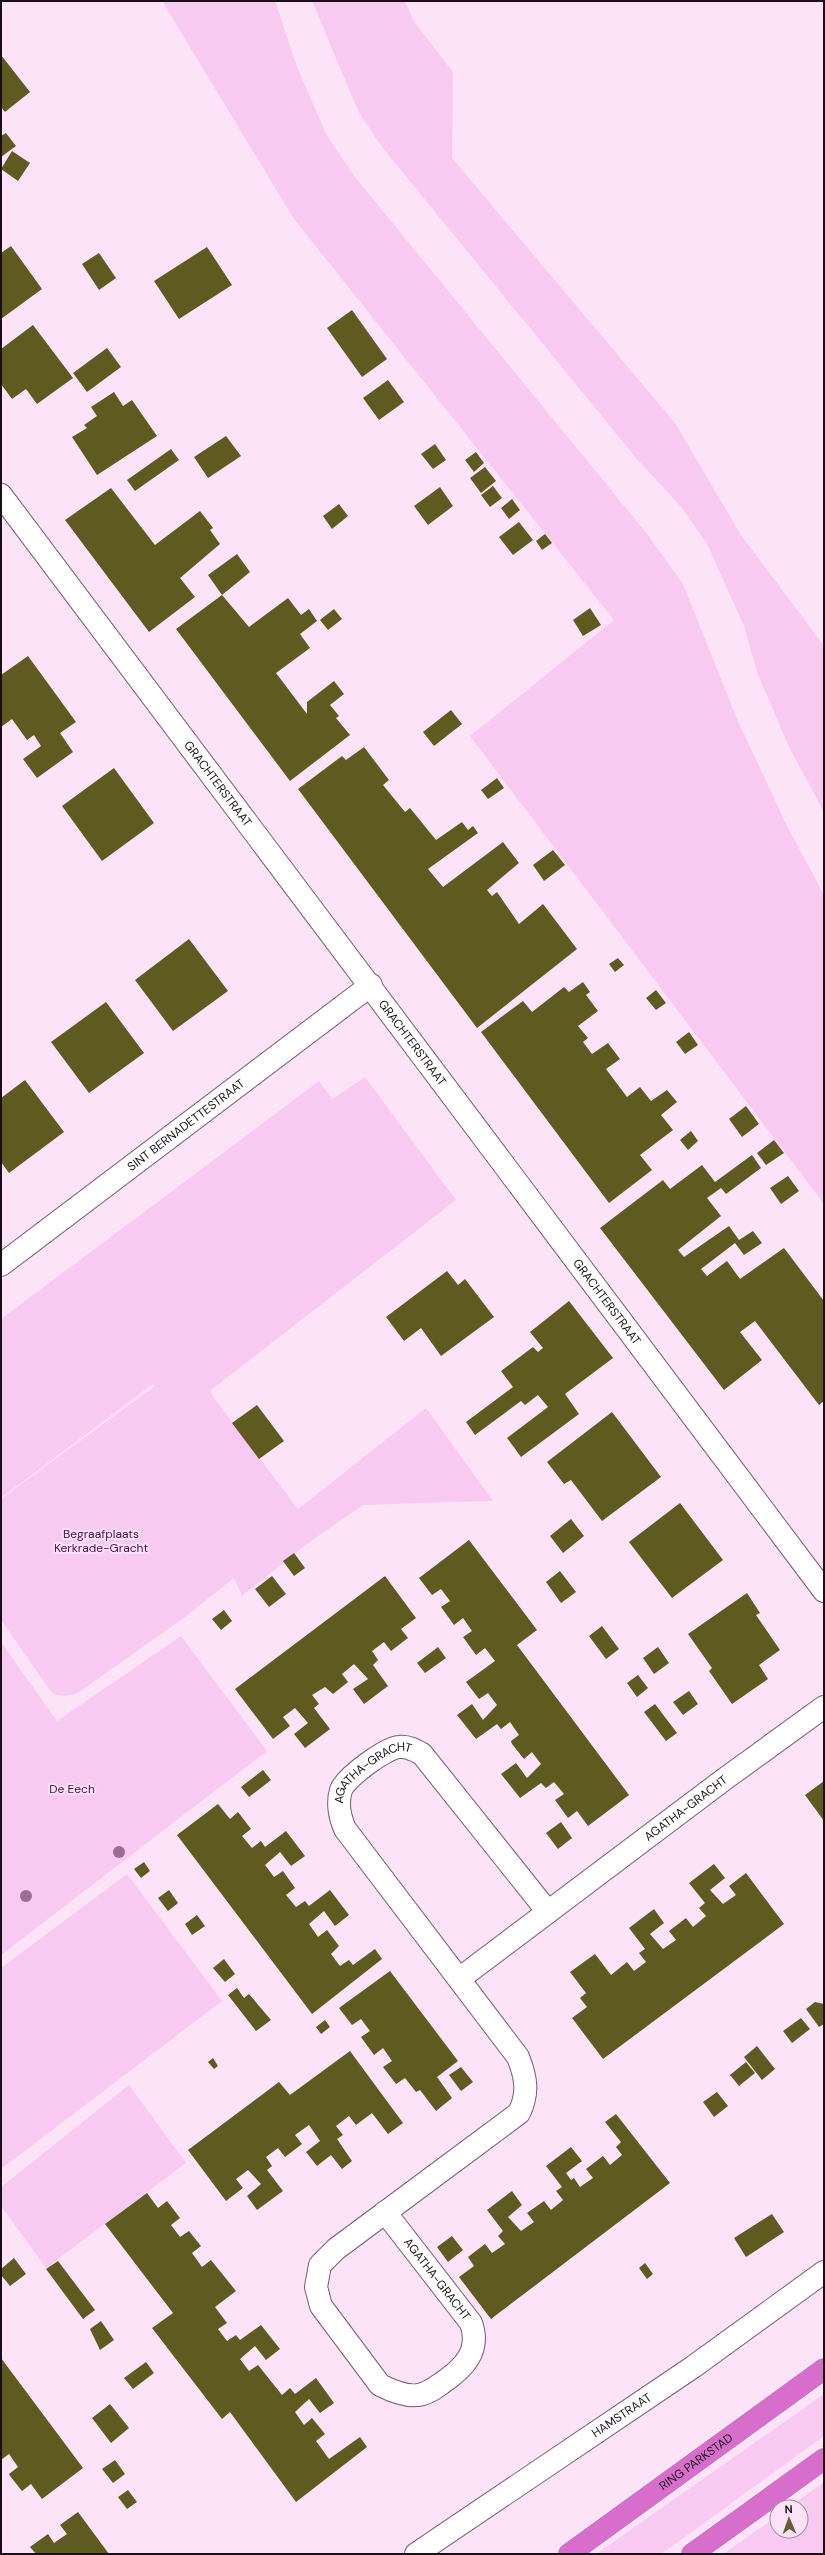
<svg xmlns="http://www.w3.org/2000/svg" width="825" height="2555" font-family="'DM Sans',sans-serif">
<rect width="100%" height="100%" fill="#fde3f8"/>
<g fill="#f9caf1">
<polygon points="162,1 275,1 297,67 326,134 355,177 648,535 683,584 737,719 787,826 824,895 824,1204 470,736 614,620 294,219"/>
<polygon points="312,1 405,1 413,20 453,72 452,158 675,423 741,535 824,646 824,812 789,747 757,672 744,626 707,544 682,508 636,458 382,147 359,113"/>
<path d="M365,1077L456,1200L211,1390V1394L298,1509L426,1408L493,1501L363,1505L304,1546L242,1596L234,1578L181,1620L82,1690C73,1696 62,1698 52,1693L1,1620V1499L155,1386L153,1384L1,1498V1319L319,1081L332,1099Z"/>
<polygon points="181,1636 267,1751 1,1955 1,1642 57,1721"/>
<polygon points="127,1874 222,2001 1,2169 1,1968"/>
<polygon points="129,2085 186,2163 46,2268 1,2206 1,2187"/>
<polygon points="824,2394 824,2436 678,2542 661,2554 596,2554"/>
<polygon points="824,2482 824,2554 723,2554 777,2516 777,2531 801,2531 801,2507 789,2507"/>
</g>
<g fill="#5f5a1f">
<polygon points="1,55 30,92 5,112 1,107"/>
<polygon points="6,133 16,146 1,157 1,136"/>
<polygon points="12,151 30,163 18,181 1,169"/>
<polygon points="11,246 42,289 1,319 1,253"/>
<polygon points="207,247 232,285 179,319 154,281"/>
<polygon points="99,253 116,278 99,290 82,264"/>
<polygon points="352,310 387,359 362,377 327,328"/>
<polygon points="33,325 73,378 37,404 26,389 12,399 1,384 1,349"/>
<polygon points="107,348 121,367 87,392 73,373"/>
<polygon points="388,380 404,402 379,420 363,398"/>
<polygon points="114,392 123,406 132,400 157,436 97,475 72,437 87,428 84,425 97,416 91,407"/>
<polygon points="226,436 241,456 208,478 194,457"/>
<polygon points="435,444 446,460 433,469 421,454"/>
<polygon points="171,449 179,460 135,491 127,480"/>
<polygon points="476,452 484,463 474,472 465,460"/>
<polygon points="485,467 496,481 481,493 470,478"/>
<polygon points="493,486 502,498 490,507 481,495"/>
<polygon points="440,487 453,506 428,525 414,506"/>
<polygon points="111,488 155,545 200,511 213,528 210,530 220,544 180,578 195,597 149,632 65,520"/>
<polygon points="512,499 520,510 509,519 501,508"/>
<polygon points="339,504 348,516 332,529 323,516"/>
<polygon points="519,522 533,540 513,555 499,537"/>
<polygon points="545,534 552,543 542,550 536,541"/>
<polygon points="237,554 250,572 222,595 208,575"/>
<polygon points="222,595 249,627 288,598 301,615 309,609 317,621 300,634 310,648 276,673 307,714 307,702 334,681 344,694 330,705 339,716 336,718 350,735 290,781 176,629"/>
<polygon points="590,608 601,625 583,636 573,620"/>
<polygon points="334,609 342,619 328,630 320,620"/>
<polygon points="28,656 76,722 60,733 73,752 37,778 23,759 41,746 34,735 27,740 12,719 1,727 1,675"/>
<polygon points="451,710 462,724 434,746 423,732"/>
<polygon points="364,747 389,780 383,785 405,812 410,808 436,840 462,822 468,830 473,826 478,833 428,869 443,887 503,842 519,863 487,890 492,896 497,892 519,924 543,904 577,949 477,1028 298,789 342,756 346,760"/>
<polygon points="114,768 154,823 102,861 62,806"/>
<polygon points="497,778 504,788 488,799 481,790"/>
<polygon points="553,850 565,865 544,881 533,865"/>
<polygon points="189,939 228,991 173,1031 135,980"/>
<polygon points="618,958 624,965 615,972 609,964"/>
<polygon points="583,982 590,992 586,995 598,1011 578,1026 588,1038 583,1042 592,1054 608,1043 620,1059 606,1069 627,1097 640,1087 651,1101 667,1090 677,1102 661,1115 673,1130 640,1155 652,1170 609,1203 481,1032 523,1001 532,1012 564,987 569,992"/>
<polygon points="656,990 666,1003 656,1010 646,998"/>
<polygon points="106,1002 144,1053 89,1093 51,1042"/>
<polygon points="689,1032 698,1045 685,1054 676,1042"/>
<polygon points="25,1080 64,1132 9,1173 1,1162 1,1098"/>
<polygon points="746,1106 759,1124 742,1137 729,1119"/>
<polygon points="691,1131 698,1141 688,1150 680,1140"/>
<polygon points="774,1140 784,1153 766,1165 757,1153"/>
<polygon points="752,1155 761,1168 726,1194 721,1188 707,1198 721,1216 678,1250 684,1257 729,1226 739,1240 753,1231 762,1243 744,1255 735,1243 701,1269 707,1276 727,1261 740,1279 784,1248 824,1301 824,1401 819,1405 755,1321 740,1332 762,1360 724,1390 600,1228 663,1180 670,1189 702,1165 715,1182"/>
<polygon points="788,1176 799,1191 781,1204 770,1188"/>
<polygon points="447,1271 458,1285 465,1279 494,1317 441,1356 421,1328 404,1341 386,1317"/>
<polygon points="569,1301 613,1358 565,1394 579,1414 521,1457 507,1438 548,1407 538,1395 525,1405 521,1401 475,1435 466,1422 513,1387 501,1371 533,1347 538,1352 543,1348 530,1332"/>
<polygon points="257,1405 284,1441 259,1459 232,1423"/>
<polygon points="612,1412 661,1477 602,1521 571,1480 564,1484 547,1462"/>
<polygon points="680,1503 723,1560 672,1598 629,1542"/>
<polygon points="571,1519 584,1536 563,1553 550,1536"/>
<polygon points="469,1540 537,1630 517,1645 629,1795 588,1826 577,1811 568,1818 555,1800 564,1794 554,1782 546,1788 541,1783 520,1798 501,1774 516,1763 527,1778 541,1764 532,1752 524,1759 512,1744 511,1741 519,1735 510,1722 501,1729 497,1724 476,1739 457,1715 472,1704 483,1720 497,1705 488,1693 479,1699 466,1682 495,1661 485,1648 476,1655 463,1637 472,1631 463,1618 454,1625 441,1607 450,1601 441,1589 432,1595 419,1578"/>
<polygon points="294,1553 305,1568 294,1576 283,1561"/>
<polygon points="560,1571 576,1592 561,1603 546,1582"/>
<polygon points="272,1576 286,1594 269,1607 255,1589"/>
<polygon points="385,1576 416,1618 401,1629 408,1638 391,1651 384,1642 372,1651 378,1660 373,1665 388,1686 364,1704 353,1689 368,1679 354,1664 342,1674 348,1682 333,1694 325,1687 312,1695 319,1704 314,1708 330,1729 305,1748 294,1734 308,1723 295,1708 283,1717 290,1726 273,1739 235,1689"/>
<polygon points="747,1593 760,1613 756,1615 780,1650 759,1665 768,1679 732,1704 709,1671 712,1668 688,1634"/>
<polygon points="224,1610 232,1621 221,1630 212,1619"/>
<polygon points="602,1626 619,1649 606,1659 589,1636"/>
<polygon points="438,1647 446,1658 425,1673 417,1663"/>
<polygon points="658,1647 669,1663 654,1674 643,1658"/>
<polygon points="638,1675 648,1688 637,1697 627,1683"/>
<polygon points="689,1691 698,1704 683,1715 673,1702"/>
<polygon points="655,1704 677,1733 666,1741 644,1712"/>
<polygon points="263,1770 271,1780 249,1797 241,1787"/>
<polygon points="824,1781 824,1821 805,1795"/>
<polygon points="218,1804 230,1819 238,1812 251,1829 242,1836 252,1848 261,1841 265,1847 286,1831 305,1856 291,1866 280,1852 265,1865 274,1877 283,1871 295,1888 286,1895 296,1907 305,1901 309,1906 330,1890 349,1915 335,1926 324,1911 309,1924 318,1937 327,1930 339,1946 331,1954 340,1966 349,1960 353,1965 375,1949 382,1959 312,2014 177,1835"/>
<polygon points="561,1822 572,1838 558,1849 546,1833"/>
<polygon points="144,1862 150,1871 141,1878 134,1869"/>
<polygon points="714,1864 725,1878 710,1890 723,1904 736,1895 729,1886 746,1873 784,1924 603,2059 572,2018 587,2007 580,1998 586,1993 570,1972 595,1954 611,1975 627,1962 634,1971 646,1962 639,1953 645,1949 629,1928 654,1909 664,1923 650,1934 663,1949 676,1940 669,1931 686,1918 693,1927 706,1916 699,1908 705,1903 689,1883"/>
<polygon points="169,1890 178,1903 168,1911 158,1898"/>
<polygon points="197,1915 205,1926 192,1935 185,1924"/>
<polygon points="224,1959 235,1974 225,1982 213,1968"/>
<polygon points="390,1971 458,2061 437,2077 452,2098 436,2111 420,2090 416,2092 405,2078 396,2084 383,2067 392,2061 383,2048 374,2055 361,2037 370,2031 361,2019 352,2025 339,2008"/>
<polygon points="237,1988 244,1998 249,1994 271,2020 256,2031 228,1995"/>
<polygon points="815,2002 824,2004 824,2024 819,2027 806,2009"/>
<polygon points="801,2018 810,2029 792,2043 783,2031"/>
<polygon points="325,2020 330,2027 321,2034 316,2027"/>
<polygon points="757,2046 775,2069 762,2080 744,2057"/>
<polygon points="350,2051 403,2123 388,2134 372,2113 356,2125 349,2116 336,2126 343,2135 337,2139 352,2161 342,2169 331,2155 317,2166 306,2152 320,2141 309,2125 295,2135 302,2144 285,2157 278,2148 266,2157 272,2166 267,2170 283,2191 257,2210 247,2196 261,2184 248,2170 236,2179 243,2188 226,2201 188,2150 279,2082 290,2095"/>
<polygon points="213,2058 218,2066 214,2069 208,2062"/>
<polygon points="746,2062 755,2073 739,2086 730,2075"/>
<polygon points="461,2067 473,2082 461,2091 449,2075"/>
<polygon points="717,2092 728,2106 714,2117 703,2102"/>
<polygon points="616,2114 670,2183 491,2319 459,2277 474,2266 468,2257 485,2244 492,2253 505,2244 498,2236 503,2231 487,2210 512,2191 522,2205 508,2217 521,2231 534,2222 527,2213 544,2201 551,2210 563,2200 556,2191 562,2187 546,2166 571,2147 582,2161 566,2173 571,2180 574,2178 580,2187 593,2178 586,2169 603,2156 610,2165 622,2155 616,2147 621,2142 605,2122"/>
<polygon points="147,2193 158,2208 167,2201 180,2218 171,2225 180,2237 189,2231 201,2246 192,2253 202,2267 211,2260 236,2291 215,2307 227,2323 218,2329 227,2341 236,2335 240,2340 261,2325 280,2349 266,2360 255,2346 240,2359 249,2371 258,2365 282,2395 290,2388 295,2394 316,2378 334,2403 320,2413 309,2399 295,2412 304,2425 312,2418 325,2434 316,2441 329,2459 360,2437 367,2447 296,2502 230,2412 222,2419 152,2328 173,2313 105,2224"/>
<polygon points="772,2214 784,2232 746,2257 734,2238"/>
<polygon points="452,2236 463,2250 448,2262 437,2247"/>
<polygon points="14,2258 26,2274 10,2286 1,2275 1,2269"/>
<polygon points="58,2261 95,2310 83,2319 46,2269"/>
<polygon points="645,2263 653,2274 647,2279 639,2268"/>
<polygon points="101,2321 114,2340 100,2350 90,2329"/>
<polygon points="1,2358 83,2468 42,2499 31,2484 22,2491 10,2476 9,2474 18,2467 9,2454 1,2460"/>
<polygon points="146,2362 154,2373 133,2389 124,2378"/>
<polygon points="110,2404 129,2428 111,2443 92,2418"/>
<polygon points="115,2460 125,2474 113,2483 102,2469"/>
<polygon points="128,2490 137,2502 127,2509 118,2497"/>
<polygon points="78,2512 109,2554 36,2554 30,2547 48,2534 54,2543 67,2534 60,2525"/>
</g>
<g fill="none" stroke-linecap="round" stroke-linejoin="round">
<g stroke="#775c73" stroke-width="24">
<g id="street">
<path id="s1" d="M1,495L824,1591"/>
<path id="s2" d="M1,1265L371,985"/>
<path id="s3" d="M459,1979L726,1778L824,1707"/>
<path id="s4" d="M385,2212L471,2323C481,2351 464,2368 442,2383C435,2388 427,2394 418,2395C406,2397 390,2390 380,2385L321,2306L316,2287L320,2265L336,2249L519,2113C529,2093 526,2077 518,2057L345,1829C340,1818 337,1803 341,1790C346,1777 386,1748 399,1747C408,1746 415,1750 422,1754L548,1912"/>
</g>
</g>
<g stroke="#775c73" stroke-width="24">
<g id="secondary">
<path id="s5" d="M416,2554L693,2367L824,2272"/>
</g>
</g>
<g stroke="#fff" stroke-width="24">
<g id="highway">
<path id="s6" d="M569,2554L824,2369"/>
<polyline points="692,2554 824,2459"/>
</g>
</g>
<use href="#street" stroke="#fff" stroke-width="22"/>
<use href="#secondary" stroke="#fff" stroke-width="22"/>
<use href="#highway" stroke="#d86ecb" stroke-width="22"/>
</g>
<g fill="#9f6b99">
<circle cx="119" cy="1852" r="6"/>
<circle cx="26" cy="1896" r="6"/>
</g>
<g text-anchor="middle" stroke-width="4" stroke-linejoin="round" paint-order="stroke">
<g font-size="12" fill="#1a0f18" stroke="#fde3f8">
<text dy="4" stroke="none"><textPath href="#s1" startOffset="361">GRACHTERSTRAAT</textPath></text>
<text dy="4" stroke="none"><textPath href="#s1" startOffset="685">GRACHTERSTRAAT</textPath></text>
<text dy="4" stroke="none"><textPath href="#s2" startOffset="232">SINT BERNADETTESTRAAT</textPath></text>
<text dy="4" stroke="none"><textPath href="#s1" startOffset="1009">GRACHTERSTRAAT</textPath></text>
<text dy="4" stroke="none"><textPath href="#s4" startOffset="1092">AGATHA-GRACHT</textPath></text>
<text dy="4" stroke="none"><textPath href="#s3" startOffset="284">AGATHA-GRACHT</textPath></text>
<text dy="4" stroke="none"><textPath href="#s4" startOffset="85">AGATHA-GRACHT</textPath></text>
<text dy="4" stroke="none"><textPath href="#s5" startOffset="248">HAMSTRAAT</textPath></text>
<text dy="4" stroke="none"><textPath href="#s6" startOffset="157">RING PARKSTAD</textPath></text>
</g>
<g font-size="12" fill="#52084c" stroke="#fde3f8">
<text x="101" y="1538">Begraafplaats<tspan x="101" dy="14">Kerkrade-Gracht</tspan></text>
<text x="72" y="1793">De Eech</text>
</g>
</g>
<rect width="825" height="2555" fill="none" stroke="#1a0f18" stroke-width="4"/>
<g transform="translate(789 2519) rotate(358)"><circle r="19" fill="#fde3f8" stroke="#a28e9e"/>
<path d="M0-3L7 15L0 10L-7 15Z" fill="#635e2b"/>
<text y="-6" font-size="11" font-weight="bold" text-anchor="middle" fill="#1a0f18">N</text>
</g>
</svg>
